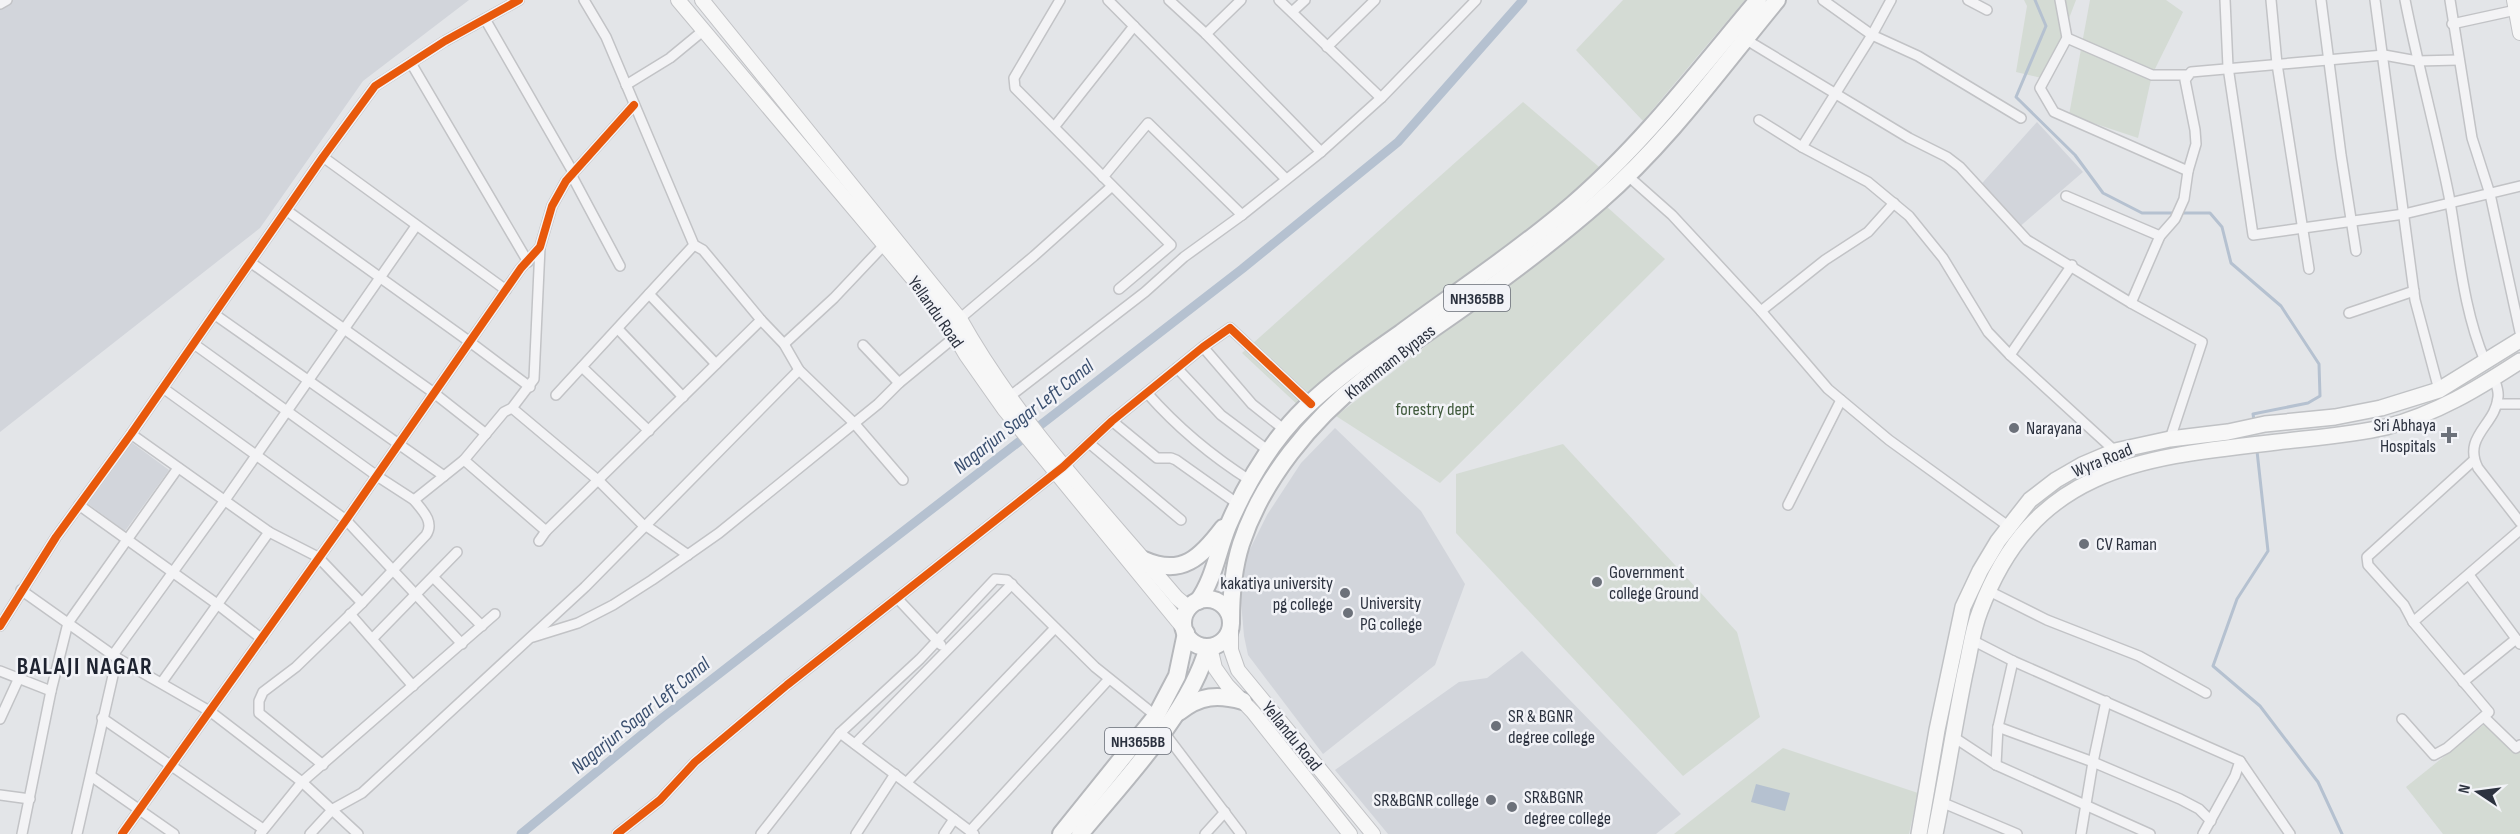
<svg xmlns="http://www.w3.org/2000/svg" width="2520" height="834" font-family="'Sofia Sans Condensed',sans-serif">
<rect width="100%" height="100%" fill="#e3e5e8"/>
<g fill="#d2d5db">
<polygon points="0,0 469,0 363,81 260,228 0,432"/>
<polygon points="2037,122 2083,172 2017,229 1976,190"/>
<polygon points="1335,428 1421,511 1465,584 1435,665 1323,754 1248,655 1244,636 1240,590 1247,555 1267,515 1301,463"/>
<polygon points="131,442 169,470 125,531 87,503"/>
<polygon points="1522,651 1681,814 1656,834 1388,834 1335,770 1459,682 1487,678"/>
</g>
<g fill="#d4dbd4">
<polygon points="1623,0 1745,0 1643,121 1576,50"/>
<polygon points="2024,0 2076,0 2046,79 2016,72 2027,6"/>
<polygon points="2090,0 2166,0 2183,12 2152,75 2138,138 2069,115"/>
<polygon points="1523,102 1605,172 1300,407 1242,353"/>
<polygon points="1606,206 1665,259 1440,483 1336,416"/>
<polygon points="1563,444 1737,632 1760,717 1683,776 1456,533 1456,474"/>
<polygon points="2491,719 2520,753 2520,834 2443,834 2406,787"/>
<polygon points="1783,748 1918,793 1909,834 1674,834"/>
</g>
<polygon fill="#b5c1d0" points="1756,784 1790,793 1785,811 1751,802"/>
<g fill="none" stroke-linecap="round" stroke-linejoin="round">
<g stroke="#b5c1d0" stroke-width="3">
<polyline points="2035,0 2046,26 2016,97 2075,155 2103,193 2142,213 2210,213 2222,227 2231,263 2281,306 2319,364 2320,396 2308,403 2253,414 2254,420"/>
<polyline points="2257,451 2268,551 2237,599 2213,666 2260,706 2318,782 2342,834"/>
</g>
<polyline stroke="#b5c1d0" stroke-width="9" points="521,834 662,718 1242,269 1398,142 1523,0"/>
<g stroke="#c2c3c6" stroke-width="12">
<g id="street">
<polyline points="584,0 606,37 694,245 703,250 761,320 784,344 799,370 854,423 903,480"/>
<polyline points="1060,0 1014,78 1015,88 1171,245 1119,289"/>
<polyline points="1108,0 1286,179"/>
<polyline points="1169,0 1206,34 1321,152"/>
<polyline points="1279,0 1381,98"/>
<polyline points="1891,0 1872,35 1918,56 2021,118"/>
<polyline points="1968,0 1987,10"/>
<polyline points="2060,0 2067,38 2040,88 2054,112 2188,171"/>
<polyline points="2225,0 2228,67 2253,235 2404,214 2520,186"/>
<polyline points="2271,0 2277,64 2309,269"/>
<polyline points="2321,0 2341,155 2356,251"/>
<polyline points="2375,0 2415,300 2439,390"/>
<path d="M2405,0C2418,66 2436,131 2449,196C2459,252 2463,309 2485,361"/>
<polyline points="2450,0 2472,138 2490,194 2520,332"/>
<polyline points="0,4 7,0"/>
<polyline points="1292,12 1305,0"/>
<polyline points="485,19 573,172"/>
<polyline points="2452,24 2516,10"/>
<polyline points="1206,34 1241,0"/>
<polyline points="2067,38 2152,75 2187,75"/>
<polyline points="1745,39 1909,138 1947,157 1960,167 2027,240 2131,303 2202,342 2170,439"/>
<polyline points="1327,47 1375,0"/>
<polyline points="411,63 528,262"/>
<polyline points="626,85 670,58 704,30"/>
<polyline points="1759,120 1802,147 1868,182 1909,216 1943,258 1988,332 2010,355 2115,451"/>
<polyline points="1055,126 1134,26"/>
<polyline points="1802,147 1872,35 1823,0"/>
<polyline points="323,157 506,290"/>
<polyline points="572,176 620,266"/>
<polyline points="1628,176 1672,215 1761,311 1828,389 1889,440 2008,526"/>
<polyline points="1103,177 1148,123 1242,215"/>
<polyline points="2066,196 2160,236"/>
<polyline points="286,210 470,342 530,387"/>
<polyline points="540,247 534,379 512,408 504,412 464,460 546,531"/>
<polyline points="250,262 434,393 486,434"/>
<polyline points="649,294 716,364"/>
<polyline points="2131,303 2160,236 2175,219 2184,199 2188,171 2196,144 2195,130 2185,80 2191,72 2384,55 2417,61 2459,60"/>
<polyline points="1761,311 1825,260 1868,232 1894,203"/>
<polyline points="2349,313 2414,291"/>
<polyline points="214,314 444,476"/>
<polyline points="957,321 1034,256 1111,187"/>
<polyline points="618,329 683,397"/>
<polyline points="194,344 377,476 414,500"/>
<polyline points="784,344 834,298 885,244"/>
<polyline points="863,345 899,383"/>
<polyline points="1203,347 1252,404 1286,431"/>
<polyline points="2010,355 2072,265"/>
<polyline points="582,367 649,431"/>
<polyline points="1177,368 1221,415 1270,452"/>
<path d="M2494,378C2496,384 2499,391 2498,397C2496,425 2462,436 2478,468L2520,522"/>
<polyline points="163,388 346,520 462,644"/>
<path d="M1147,393C1177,427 1213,457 1251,481"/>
<polyline points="556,395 694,245"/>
<polyline points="1009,397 1145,292 1184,257 1242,215 1321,152 1381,98 1476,0"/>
<polyline points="2497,404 2520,404"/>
<polyline points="512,408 599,481 644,526"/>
<polyline points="1112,421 1157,458 1171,458 1176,460 1238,504"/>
<polyline points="131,434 269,532 318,557 362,603"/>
<polyline points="1089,443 1181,520"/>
<polyline points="2474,460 2367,557 2368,565 2404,605 2413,622 2520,530"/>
<polyline points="79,505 217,604 262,639"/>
<polyline points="1788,505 1841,400"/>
<polyline points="645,525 688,555"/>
<polyline points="539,541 546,531 761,320"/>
<polyline points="2469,575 2520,644"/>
<polyline points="434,578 482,626"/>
<polyline points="21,590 117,658 211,712 302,782 358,834"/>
<polyline points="1989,591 2047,620 2139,656 2206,693"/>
<polyline points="897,598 941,645"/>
<polyline points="350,614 413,686"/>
<polyline points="0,626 56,537 131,434 323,157 375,86 445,41 519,0"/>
<polyline points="533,637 578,623 613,605 652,580 719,533 878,404 899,383 956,336"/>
<polyline points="373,638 457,552"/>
<polyline points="1972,640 2013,661 2240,761 2290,834"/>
<polyline points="113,655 225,500 416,226"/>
<polyline points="0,671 51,691"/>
<polyline points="162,682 269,532"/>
<polyline points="2463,682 2516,639"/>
<polyline points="2484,717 2516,748 2520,745"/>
<polyline points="102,718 263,829"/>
<polyline points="0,719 18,680"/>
<polyline points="2402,719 2434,755 2447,748 2489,712 2413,622"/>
<polyline points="1998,727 2093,762 2180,799 2199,809 2211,821"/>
<polyline points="1163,731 1241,834"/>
<polyline points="1952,736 1996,765 2150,834"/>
<polyline points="855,744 1012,584"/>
<path d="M323,765L259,713V701L263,692L296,667L362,603L426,535C435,522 422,510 414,500L464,460"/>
<polyline points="1996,765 1998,727 2013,661"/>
<polyline points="91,776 174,834"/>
<polyline points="907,782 1055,628"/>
<polyline points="0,795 30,799"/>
<polyline points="1941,802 2017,834"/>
<polyline points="970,831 1109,679"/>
<polyline points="22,834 51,691 68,623 178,468"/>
<polyline points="77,834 117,658"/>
<polyline points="122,834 346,520 521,268 540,247 552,206 566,181 634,105"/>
<polyline points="260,834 302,782 495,614"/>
<polyline points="310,834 333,809 362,793 585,587 799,370"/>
<polyline points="617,834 660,800 695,762 787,685 1063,467 1112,421 1203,347 1230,328 1311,404"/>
<polyline points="761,834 840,733"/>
<polyline points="856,834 895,774"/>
<polyline points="944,834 954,819"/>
<polyline points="974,834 840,733 920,659 995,579 1007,580 1095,667 1156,716"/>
<polyline points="1205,834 1225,812"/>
<polyline points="2081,834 2093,762 2106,701"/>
<polyline points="2203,834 2235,776 2240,761"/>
</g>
</g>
<g stroke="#c2c3c6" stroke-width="16">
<g id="secondary">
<polyline points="678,0 940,311 966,355 1004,409 1185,630"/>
<path d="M702,0L960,319C1018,423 1100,507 1177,598L1189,608"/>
<polyline points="2514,0 2520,33"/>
<polyline points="1231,628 1231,650 1238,670 1373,834"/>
<polyline points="1210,647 1215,668 1227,685 1253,712 1350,834"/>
</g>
</g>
<g stroke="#c0c2c5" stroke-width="18">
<g id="primary">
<polyline points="1919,834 1937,730 1963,607 1980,571 1998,541 2030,500 2056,480 2082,465 2115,451 2170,439 2228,432 2265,424 2335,417 2381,408 2439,390 2520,340"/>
<path d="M1935,834C1946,780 1954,727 1965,673C1970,653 1972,631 1980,611C2033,470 2135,458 2269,443C2308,438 2347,436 2386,427C2436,414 2477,389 2520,361"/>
</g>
</g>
<g stroke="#b6b8bc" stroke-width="20">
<g id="highway">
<path d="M1144,560C1182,577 1201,557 1223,528"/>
<circle cx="1207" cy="623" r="24"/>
<path d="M1198,601C1214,579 1218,550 1228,526C1246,484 1272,440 1305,408C1334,380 1368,356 1401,333C1458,291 1518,251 1572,205C1642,145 1699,70 1758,0"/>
<path d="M1231,621C1231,595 1233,569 1241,544C1262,480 1311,420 1364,379C1400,350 1438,326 1475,299C1518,268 1560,236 1600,201C1668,142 1720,69 1777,0"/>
<path d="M1179,712C1200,695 1218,694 1243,701"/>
<polyline points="1061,834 1156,716 1177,676 1186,633"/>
<path d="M1080,834C1124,780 1189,714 1208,647"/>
</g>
</g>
<use href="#street" stroke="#f3f3f5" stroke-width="9"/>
<use href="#secondary" stroke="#f7f7f7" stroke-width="14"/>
<use href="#primary" stroke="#f7f7f7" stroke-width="15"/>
<use href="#highway" stroke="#f7f7f7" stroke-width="16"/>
<g stroke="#f2f3f7" stroke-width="11">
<g id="cycleway">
<polyline points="0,626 56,537 131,434 323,157 375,86 445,41 519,0"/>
<polyline points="122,834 346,520 521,268 540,247 552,206 566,181 634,105"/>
<polyline points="617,834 660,800 695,762 787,685 1063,467 1112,421 1203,347 1230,328 1311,404"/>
</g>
</g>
<use href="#cycleway" stroke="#e8590c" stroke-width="8"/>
</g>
<g fill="#6c717a" stroke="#f2f3f7" stroke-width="2">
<circle cx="2014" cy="428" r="6"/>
<path d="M2446 426h6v6h6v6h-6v6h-6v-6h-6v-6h6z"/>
<circle cx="2084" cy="544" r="6"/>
<circle cx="1597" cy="582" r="6"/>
<circle cx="1345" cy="593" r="6"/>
<circle cx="1348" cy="613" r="6"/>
<circle cx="1496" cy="726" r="6"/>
<circle cx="1491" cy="800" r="6"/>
<circle cx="1512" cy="807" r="6"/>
</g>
<g text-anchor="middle" stroke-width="5" stroke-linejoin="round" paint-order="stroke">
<g fill="#f2f3f7" stroke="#676c76" stroke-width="1.5">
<rect x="1444" y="285" width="66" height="26" rx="4.5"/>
<rect x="1105" y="728" width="66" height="26" rx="4.5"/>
</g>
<g font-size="16" font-weight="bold" fill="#2c323f">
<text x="1477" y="304">NH365BB</text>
<text x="1138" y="747">NH365BB</text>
</g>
<g font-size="18" fill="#2c323f" stroke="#f2f3f7">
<text transform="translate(936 312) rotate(55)" y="6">Yellandu Road</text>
<text transform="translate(1390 362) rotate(-38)" y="6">Khammam Bypass</text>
<text transform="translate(2102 460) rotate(-22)" y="6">Wyra Road</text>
<text transform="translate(1292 736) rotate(51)" y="6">Yellandu Road</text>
</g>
<g font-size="18" fill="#3f593b" stroke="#f2f3f7">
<text x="1435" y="415">forestry dept</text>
</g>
<g font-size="18" fill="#2c323f" stroke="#f2f3f7" text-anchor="start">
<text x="2436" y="431" text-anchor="end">Sri Abhaya<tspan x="2436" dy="21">Hospitals</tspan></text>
<text x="2026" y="434">Narayana</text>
<text x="2096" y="550">CV Raman</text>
<text x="1609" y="578">Government<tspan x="1609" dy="21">college Ground</tspan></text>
<text x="1333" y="589" text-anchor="end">kakatiya university<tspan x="1333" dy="21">pg college</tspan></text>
<text x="1360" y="609">University<tspan x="1360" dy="21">PG college</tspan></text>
<text x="1508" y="722">SR &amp; BGNR<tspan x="1508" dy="21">degree college</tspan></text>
<text x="1524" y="803">SR&amp;BGNR<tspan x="1524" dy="21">degree college</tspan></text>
<text x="1479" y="806" text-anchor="end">SR&amp;BGNR college</text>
</g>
<g font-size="20" font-style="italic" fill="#3a4f6f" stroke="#f2f3f7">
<text transform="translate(1023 416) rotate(-38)" y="7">Nagarjun Sagar Left Canal</text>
<text transform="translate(640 715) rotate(-39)" y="7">Nagarjun Sagar Left Canal</text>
</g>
<g font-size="24" font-weight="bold" letter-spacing="1.5" fill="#1e2330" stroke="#f2f3f7">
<text x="85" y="674">BALAJI NAGAR</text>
</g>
</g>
<g transform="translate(2478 792) rotate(283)" stroke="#f2f3f7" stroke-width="4.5" paint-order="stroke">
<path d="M0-4.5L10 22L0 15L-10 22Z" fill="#2c323f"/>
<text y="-9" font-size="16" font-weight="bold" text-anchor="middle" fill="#2c323f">N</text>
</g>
</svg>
